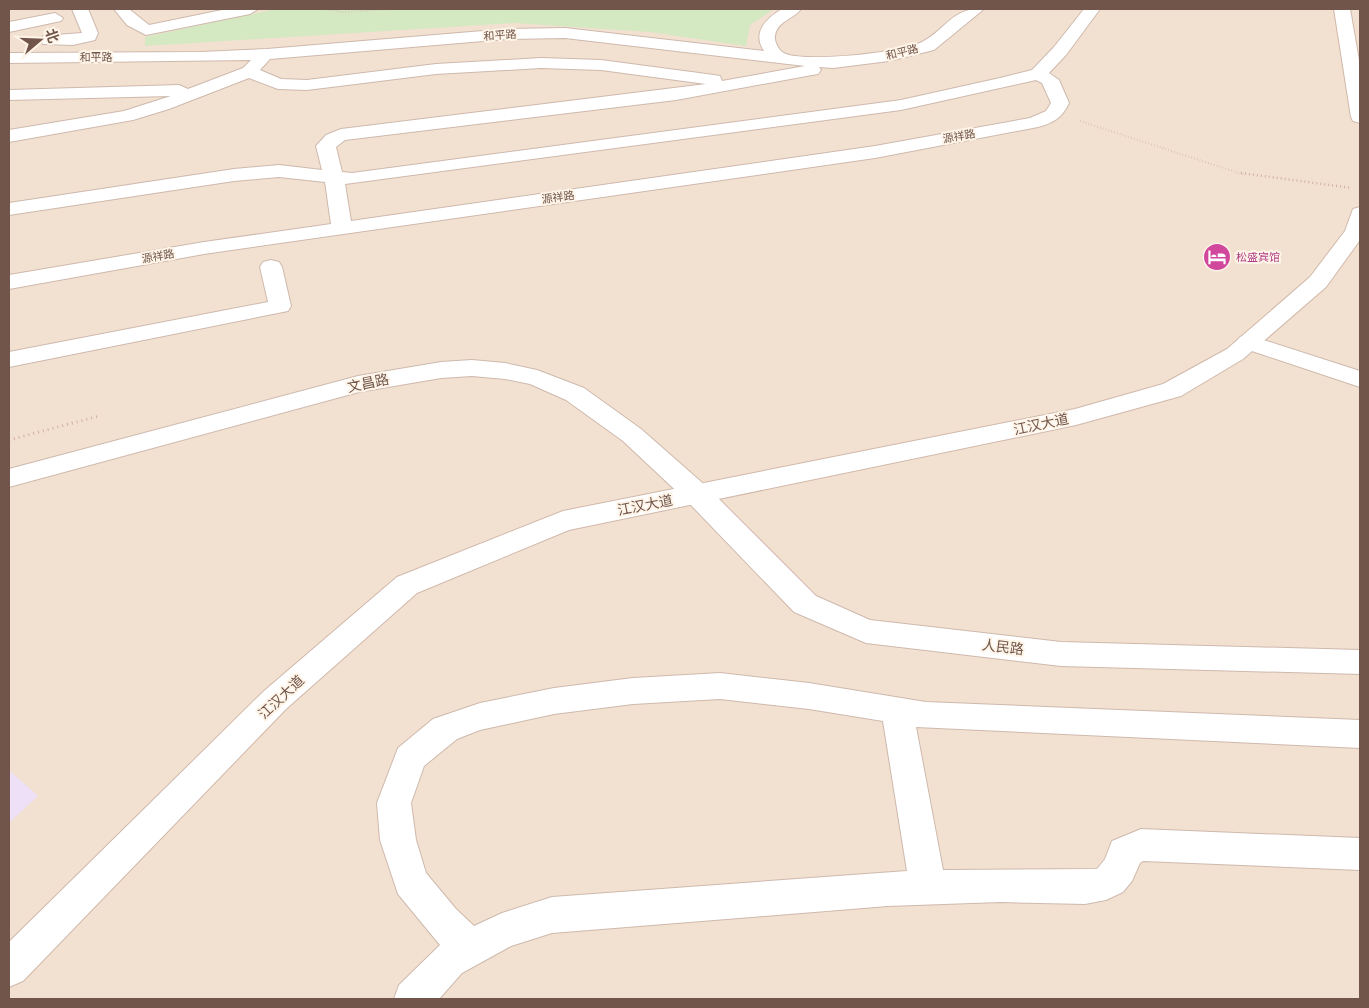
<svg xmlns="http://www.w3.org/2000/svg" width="1369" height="1008" font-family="Poppins,'Noto Sans SC',sans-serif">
<rect width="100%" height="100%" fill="#fbf0e3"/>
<rect fill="#f2e1d1" x="9" y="9" width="1351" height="990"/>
<polygon fill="#ede0f7" points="9,770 38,796 9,823"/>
<polygon fill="#d4e8c2" points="276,9 774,9 750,25 746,46 650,32 515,23 145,46 145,37"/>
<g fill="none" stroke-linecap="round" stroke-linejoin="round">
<g stroke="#ceb9ad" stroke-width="2">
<g id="street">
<polygon points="72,9 88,9 98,33 95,40 73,45 43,44 41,40 43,36 82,33"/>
<polygon points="114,9 129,9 149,25 227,9 258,9 250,14 146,35 127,25"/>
<path d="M782,9H801C794,19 777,21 775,36C774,42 779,52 786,54C809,62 901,53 922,42C947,29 952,7 984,9L934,50L889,61L833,68L819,67L821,70L818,74L812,75L676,100L345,140L336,147L342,172L352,173L901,100L1000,78L1032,70L1054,47L1084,9H1100L1066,55L1049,73L1059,80L1069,103C1062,118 1053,123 1038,127L875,158L204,254L9,289V275L204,242L331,224L325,182L279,177L234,181L9,215V203L234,169L279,165L322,170L316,146L326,135L341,129L706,84L601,70L541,68L436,74L307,90L278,89L249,78L169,109L133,120L9,142V130L124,111L171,96L9,100V90L179,85L188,89L243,68L251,60L9,63V53L201,52L267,49L507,29L565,28L764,51C752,33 765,19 782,9ZM565,38L805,66L722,81L720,76L714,75L601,60L541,58L436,64L307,80L281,79L260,70L270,59L507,39ZM1036,80L1042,83L1051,103L1046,111L1030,118L875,146L351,221L345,184L901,110Z"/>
<polygon points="55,13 63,18 61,21 9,32 9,22"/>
<polygon points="271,260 279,262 282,267 291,306 288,311 9,367 9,352 268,302 260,267 263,262"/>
<polygon points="1248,335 1360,371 1360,387 1240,347 1236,342 1240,337"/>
<polygon points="472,360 505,363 537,370 584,388 641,429 707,487 816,596 870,620 1061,642 1360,650 1360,674 1061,666 866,643 794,612 687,501 623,441 566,400 530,384 505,379 472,376 441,378 359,392 9,487 9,469 358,376 441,362"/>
<path d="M720,673L809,683L926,702L1360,720V748L916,727L943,870L1097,869L1105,859L1112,841L1141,829L1360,838V870L1143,861L1140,863L1132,881L1123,892L1106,900L1085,904L1000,902L888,906L552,933L511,946L462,973L439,999H394L399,985L440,945L398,894L380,840L377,803L398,748L433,719L480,703L554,688L633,678ZM720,699L809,709L883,721L907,871L552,897L502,913L474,926L456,909L426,873L416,840L411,803L424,766L457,739L480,730L554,714L633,704Z"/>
</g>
</g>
<g stroke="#d0b8aa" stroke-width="2">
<g id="secondary">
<polygon points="1334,9 1350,9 1360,66 1360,123 1353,121 1351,117"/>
<polygon points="1360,207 1360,240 1326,287 1243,359 1181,396 1076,425 569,530 417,593 286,709 23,981 9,987 9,942 264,691 397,577 563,511 1075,409 1163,384 1227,349 1310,277 1345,231 1353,209"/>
</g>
</g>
<g stroke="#d4af9f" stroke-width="2" stroke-dasharray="0.5 2.5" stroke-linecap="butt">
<polyline points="325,9 342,12 395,9"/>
<polyline points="1080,121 1245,175"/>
</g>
<polyline stroke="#d4af9f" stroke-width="2.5" stroke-dasharray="1 3" stroke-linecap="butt" points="1241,173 1352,188"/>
<polyline stroke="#d4af9f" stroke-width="3" stroke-dasharray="1 4" stroke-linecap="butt" points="9,440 99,416"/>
<use href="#street" fill="#fff" fill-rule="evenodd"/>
<use href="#secondary" fill="#fff" fill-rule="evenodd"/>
</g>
<defs>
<g id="hotel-disc" transform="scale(1.4375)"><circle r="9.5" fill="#d1479c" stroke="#fef4e8"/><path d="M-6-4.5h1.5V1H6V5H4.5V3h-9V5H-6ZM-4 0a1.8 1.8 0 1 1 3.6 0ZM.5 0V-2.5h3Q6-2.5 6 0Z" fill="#fff"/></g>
</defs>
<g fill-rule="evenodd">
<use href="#hotel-disc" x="1217" y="257"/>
</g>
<g text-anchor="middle" stroke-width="4" stroke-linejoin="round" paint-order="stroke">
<g font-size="11" fill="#71554a" stroke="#fef4e8">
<text transform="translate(500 35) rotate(-4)" y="4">和平路</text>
<text transform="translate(902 52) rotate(-14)" y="4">和平路</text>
<text x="96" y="61">和平路</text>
<text transform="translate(959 136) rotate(-10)" y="4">源祥路</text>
<text transform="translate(558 197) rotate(-8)" y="4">源祥路</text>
<text transform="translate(158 256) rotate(-10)" y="4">源祥路</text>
</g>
<g font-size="11" fill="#b23c85" stroke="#fef4e8" text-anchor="start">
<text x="1236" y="261">松盛宾馆</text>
</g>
<g font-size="14" fill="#71554a" stroke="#fef4e8">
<text transform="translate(368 383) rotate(-12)" y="5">文昌路</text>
<text transform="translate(1041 424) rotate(-12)" y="5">江汉大道</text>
<text transform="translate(645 505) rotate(-11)" y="5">江汉大道</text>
<text transform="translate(1003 647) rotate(7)" y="5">人民路</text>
<text transform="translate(281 697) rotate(-43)" y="5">江汉大道</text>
</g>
</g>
<rect width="1369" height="1008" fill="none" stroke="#71554a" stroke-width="20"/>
<g transform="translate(40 40) rotate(71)" stroke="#fef4e8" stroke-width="4" paint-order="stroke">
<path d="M0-4L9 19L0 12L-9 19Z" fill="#71554a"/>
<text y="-8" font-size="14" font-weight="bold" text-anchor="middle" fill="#71554a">北</text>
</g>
</svg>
